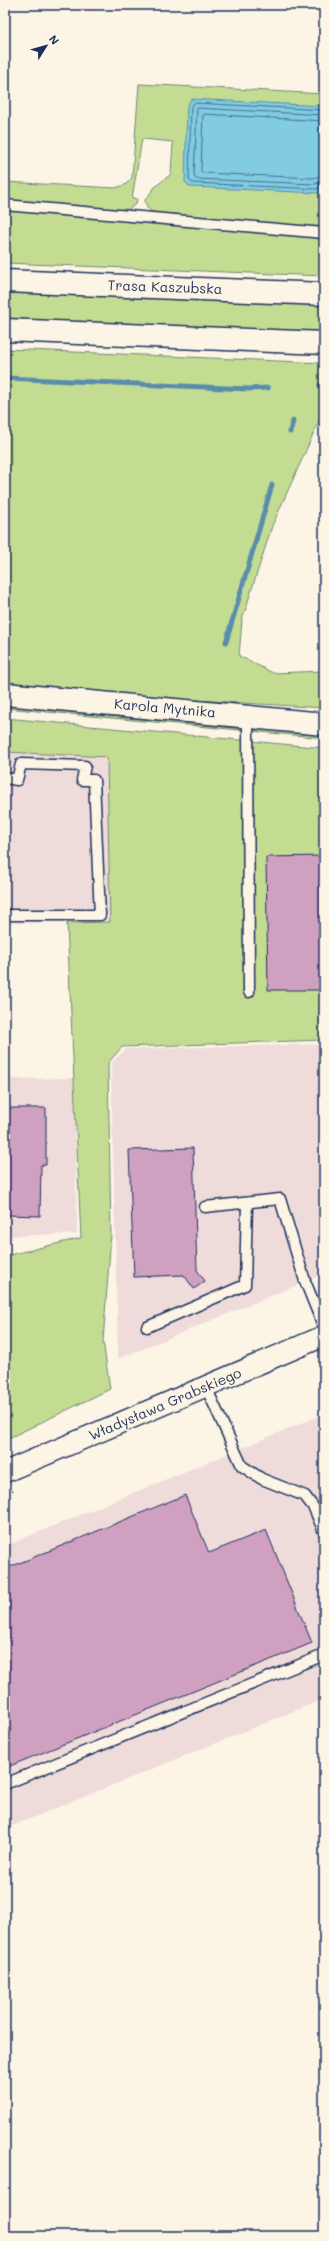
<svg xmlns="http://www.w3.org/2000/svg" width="329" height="2241" font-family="Mali,sans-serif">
<rect width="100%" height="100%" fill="#fcf5e5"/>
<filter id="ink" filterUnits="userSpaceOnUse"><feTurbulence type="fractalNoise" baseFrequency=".025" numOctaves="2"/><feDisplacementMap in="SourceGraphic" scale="8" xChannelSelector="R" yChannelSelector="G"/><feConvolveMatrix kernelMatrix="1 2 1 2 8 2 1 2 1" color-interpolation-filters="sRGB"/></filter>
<g filter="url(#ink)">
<g fill="#efdcda">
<polygon points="5,752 107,756 110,922 5,923"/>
<polygon points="324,1044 324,1274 118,1359 111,1063 126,1049"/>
<polygon points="74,1078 77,1234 5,1236 5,1079"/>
<polygon points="324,1414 324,1699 5,1829 5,1546"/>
</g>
<g fill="#c4dc92" stroke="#708678">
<polygon points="139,84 324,94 324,227 282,225 152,212 147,208 145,200 155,187 171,174 173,142 142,139 132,198 137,199 136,204 126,211 5,201 5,182 115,188 125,185 132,178"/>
<polygon points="5,210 324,238 324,276 5,263"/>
<polygon points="5,290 324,303 324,334 5,321"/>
<polygon points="5,349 324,363 324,410 272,526 242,620 239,656 273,673 324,671 324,708 5,688"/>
<polygon points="5,703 324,732 324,738 5,708"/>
<polygon points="5,718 324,748 324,1040 122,1047 108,1063 111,1235 103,1341 110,1389 5,1440 5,1256 81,1238 67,923 110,922 107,757 5,752"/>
</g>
<polygon fill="#81cce1" stroke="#588dad" points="191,99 322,106 324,108 324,189 318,193 190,187 185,182 187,106"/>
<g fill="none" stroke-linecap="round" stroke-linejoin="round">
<g stroke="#446e92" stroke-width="1">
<polyline points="324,110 194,103 191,107 189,180 193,183 316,189 324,186"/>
<polyline points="324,115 197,108 194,176 196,179 315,184 324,181"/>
<polyline points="324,121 203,114 201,171 202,173 313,178 324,175"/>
</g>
<g stroke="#588dad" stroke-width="5">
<polyline points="5,378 248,389 268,388"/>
<polyline points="320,385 324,385"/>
<polyline points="290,432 293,421"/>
<polyline points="226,642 272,485"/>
</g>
</g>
<g fill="#d0a0c0" stroke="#1b2f5e">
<polygon points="324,856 324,990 268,990 266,857"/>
<polygon points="5,1108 46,1108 46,1165 41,1165 40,1216 5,1215"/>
<polygon points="193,1148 197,1270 205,1281 194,1289 184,1275 134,1277 129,1150"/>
<polygon points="185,1495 209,1553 266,1530 312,1643 5,1768 5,1569"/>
</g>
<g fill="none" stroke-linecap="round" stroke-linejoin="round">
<g stroke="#1b2f5e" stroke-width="13">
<g id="lane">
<polyline points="5,205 324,233"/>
<polyline points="248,716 249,992"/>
<polyline points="5,778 17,780 21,764 85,766 82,780 94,780 100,915 5,915"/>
<polyline points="205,1207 280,1199 305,1281 324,1328"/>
<polyline points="147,1327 245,1285 247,1203"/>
<polyline points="206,1387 242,1466 262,1479 305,1496 314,1508 324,1532"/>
<polyline points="5,1784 324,1655"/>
</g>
</g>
<g stroke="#1b2f5e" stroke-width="23">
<polyline id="street" points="5,1472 324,1336"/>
</g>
<g stroke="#1b2f5e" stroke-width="25">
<polyline id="secondary" points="5,694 324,724"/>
</g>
<g stroke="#1b2f5e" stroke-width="25">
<g id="highway">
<polyline points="5,281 324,294"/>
<polyline points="5,330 324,343"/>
</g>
</g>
<polyline stroke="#1b2f5e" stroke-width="2.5" stroke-dasharray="1 3" stroke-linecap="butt" points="5,1494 13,1490"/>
<use href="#lane" stroke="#fcf5e5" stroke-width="10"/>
<use href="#street" stroke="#fcf5e5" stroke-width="20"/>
<use href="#secondary" stroke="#fcf5e5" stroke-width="22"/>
<use href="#highway" stroke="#fcf5e5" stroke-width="22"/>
</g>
</g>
<g text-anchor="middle" stroke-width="3" stroke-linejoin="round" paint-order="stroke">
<g font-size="14" fill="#1b2f5e" stroke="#fcf5e5">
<text transform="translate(165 287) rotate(2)" y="5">Trasa Kaszubska</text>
<text transform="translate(165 708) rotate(5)" y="5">Karola Mytnika</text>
<text transform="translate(165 1404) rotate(-23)" y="5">Władysława Grabskiego</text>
</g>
</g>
<rect width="329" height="2241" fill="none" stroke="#fcf5e5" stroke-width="20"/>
<rect x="10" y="10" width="309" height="2221" fill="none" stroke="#1b2f5e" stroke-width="1.5" filter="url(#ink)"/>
<g transform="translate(46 46) rotate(53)" stroke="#fcf5e5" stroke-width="3" paint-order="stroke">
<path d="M0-3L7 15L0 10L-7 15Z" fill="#1b2f5e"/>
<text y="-6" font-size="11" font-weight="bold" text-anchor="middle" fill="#1b2f5e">N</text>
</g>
</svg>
